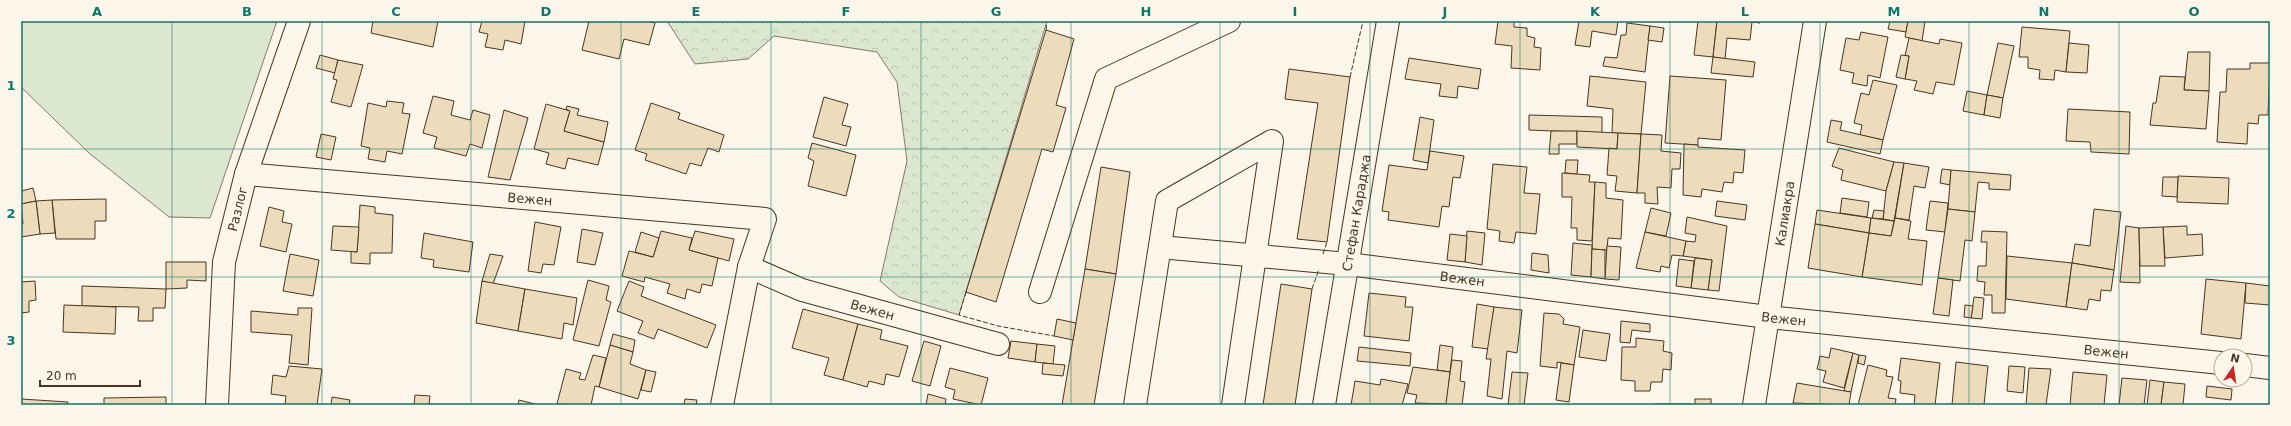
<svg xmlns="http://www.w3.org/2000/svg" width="2291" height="426" font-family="'DejaVu Sans',sans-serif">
<defs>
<pattern id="forest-crowns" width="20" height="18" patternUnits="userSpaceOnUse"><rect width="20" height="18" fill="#dce7d0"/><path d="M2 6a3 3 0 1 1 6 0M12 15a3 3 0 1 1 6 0" fill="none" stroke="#bec7b2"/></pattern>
</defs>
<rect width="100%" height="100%" fill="#fbf6e9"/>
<polygon fill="#dce7d0" stroke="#887966" points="21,21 277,21 210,218 169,217 89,153 21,87"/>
<polygon fill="url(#forest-crowns)" stroke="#887966" points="667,21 1047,21 959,315 899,297 880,281 907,161 897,82 877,52 774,36 748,59 695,64"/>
<g fill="#ecdcbc" stroke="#4a3520">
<polygon points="373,21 438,21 433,47 371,33"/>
<polygon points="482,21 525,21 521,44 505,40 503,50 485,47 488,34 479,32"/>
<polygon points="589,21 646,21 655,23 649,45 624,39 619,59 582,50"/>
<polygon points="1498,21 1514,21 1514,27 1527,28 1527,36 1535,38 1534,47 1541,48 1540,70 1511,68 1512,46 1495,44"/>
<polygon points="1579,21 1618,21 1616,35 1592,31 1590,47 1575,45"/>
<polygon points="1698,21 1717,21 1713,57 1694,55"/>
<polygon points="1717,21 1760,21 1760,23 1752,22 1750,40 1727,38 1725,59 1713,57"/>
<polygon points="1890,21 1908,21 1906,32 1888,29"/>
<polygon points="1908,21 1925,21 1922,41 1905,37"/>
<polygon points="1627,23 1650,26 1645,72 1603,66 1605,57 1617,58 1621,35 1626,35"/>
<polygon points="1650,26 1664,28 1662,42 1648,40"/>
<polygon points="2022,27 2070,31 2066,72 2055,70 2054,80 2039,79 2040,70 2028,68 2028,57 2019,57"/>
<polygon points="1046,30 1074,39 1056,105 1066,108 1053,152 1042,149 996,302 966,292"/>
<polygon points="1861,32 1888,37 1880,78 1868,75 1867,86 1852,83 1854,73 1840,70 1846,38 1859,40"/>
<polygon points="1909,38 1939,44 1940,39 1962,43 1954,85 1936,82 1933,94 1914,90 1917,81 1905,79 1909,56 1905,56"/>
<polygon points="1998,43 2014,46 2003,98 1987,95"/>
<polygon points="2069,43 2089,45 2087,73 2066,72"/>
<polygon points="2188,52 2210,52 2209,91 2184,90"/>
<polygon points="320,55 338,60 335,73 316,68"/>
<polygon points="1901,55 1909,56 1905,79 1896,77"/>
<polygon points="1713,57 1755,62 1753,77 1711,73"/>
<polygon points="1409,58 1481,69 1478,89 1458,86 1457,98 1439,96 1441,84 1405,79"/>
<polygon points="338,60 363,65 351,107 331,102 337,80 333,79"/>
<polygon points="2250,63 2270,63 2268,115 2259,115 2258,124 2248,123 2247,144 2217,142 2220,92 2226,92 2227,69 2250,69"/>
<polygon points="1289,69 1350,77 1327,242 1297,239 1318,103 1285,99"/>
<polygon points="1590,76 1646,82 1641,134 1612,133 1613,109 1587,106"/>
<polygon points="1670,76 1726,80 1721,140 1698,138 1698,145 1665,143"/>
<polygon points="2160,76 2185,77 2184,90 2209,91 2206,129 2150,125 2153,103 2156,103"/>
<polygon points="1873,80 1897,85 1883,140 1860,135 1862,125 1854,123 1861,93 1869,95"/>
<polygon points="1967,91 1987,95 1984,115 1963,111"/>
<polygon points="1987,95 2003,98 2000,118 1984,115"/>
<polygon points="433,96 454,101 451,115 470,120 473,110 490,115 482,148 470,144 466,156 434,148 437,137 423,133"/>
<polygon points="824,97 848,104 842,125 851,127 846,146 813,137"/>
<polygon points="387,101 404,103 402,113 410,114 402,154 387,151 385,162 368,159 370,148 361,146 368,103 386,107"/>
<polygon points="651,103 680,113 678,119 724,135 719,152 708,148 701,166 690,163 686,174 645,160 647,154 635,150"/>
<polygon points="546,104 570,111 564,131 604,142 598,165 568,158 565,169 546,164 549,153 534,149"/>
<polygon points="567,106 579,109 577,115 608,122 604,142 564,131 570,111 566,109"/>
<polygon points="2068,109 2130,112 2129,154 2091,152 2090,142 2066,141"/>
<polygon points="504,110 528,118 510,180 488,177"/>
<polygon points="1529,115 1602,117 1602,133 1529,130"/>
<polygon points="1420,117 1434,120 1428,163 1413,160"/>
<polygon points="1831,120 1842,122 1840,130 1883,140 1880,154 1827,142"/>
<polygon points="1551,131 1577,131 1577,144 1559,144 1559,154 1549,154"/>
<polygon points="1577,131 1618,133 1617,149 1577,147"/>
<polygon points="1618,133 1641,134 1637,193 1615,191 1617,176 1607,175 1609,148 1617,149"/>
<polygon points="321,134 336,137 331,160 316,157"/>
<polygon points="1641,134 1662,135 1661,151 1681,153 1680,169 1672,169 1671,188 1657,187 1658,204 1645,203 1645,193 1637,193"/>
<polygon points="812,143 856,155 846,196 808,186 814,161 808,158"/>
<polygon points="1684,144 1698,145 1698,147 1745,150 1743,173 1734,172 1733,183 1724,182 1722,192 1702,189 1701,197 1683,195"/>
<polygon points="1839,148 1894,162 1886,191 1841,180 1843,170 1832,166"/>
<polygon points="1430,151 1464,156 1460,178 1453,177 1449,207 1442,206 1439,227 1388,220 1389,212 1382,211 1389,165 1427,170"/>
<polygon points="1566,160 1578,160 1577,174 1565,173"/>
<polygon points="1894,162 1904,163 1894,221 1883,219 1886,191"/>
<polygon points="1904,163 1929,167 1925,188 1914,186 1909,220 1895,218"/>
<polygon points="1493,164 1527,167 1524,193 1540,194 1536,234 1516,232 1514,243 1499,241 1500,231 1487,229"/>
<polygon points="1101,167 1130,172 1116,274 1085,269"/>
<polygon points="1942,169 1951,170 1950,185 1940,183"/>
<polygon points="1951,170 2011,175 2010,190 1989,189 1989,183 1978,182 1975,212 1948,209"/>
<polygon points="1562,173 1590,175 1589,182 1595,182 1592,241 1577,240 1577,228 1571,228 1572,197 1562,197"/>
<polygon points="2178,176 2229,178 2228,204 2177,202"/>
<polygon points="2163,177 2178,177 2177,197 2162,196"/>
<polygon points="1595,182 1606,183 1606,198 1623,200 1621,239 1608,238 1607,250 1592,249"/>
<polygon points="33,188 36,201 21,204 21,191"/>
<polygon points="1842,198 1869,202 1867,217 1840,213"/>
<polygon points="106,199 106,221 95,221 95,239 56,239 52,200"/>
<polygon points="52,200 55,233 40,234 36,201"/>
<polygon points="36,201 40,234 21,237 21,224 23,224 21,204"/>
<polygon points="1717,201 1747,205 1745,220 1715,216"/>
<polygon points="1930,201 1948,203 1945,232 1926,230"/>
<polygon points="360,205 375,207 375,213 393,215 392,253 370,253 370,264 351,263 351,251 357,252"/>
<polygon points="269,207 284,211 282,222 292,224 286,252 260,246"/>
<polygon points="1651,208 1671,213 1666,236 1645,232"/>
<polygon points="1948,209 1975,212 1972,241 1965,240 1960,281 1938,278"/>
<polygon points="2094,209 2121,212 2114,270 2072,263 2075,244 2090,246"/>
<polygon points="1817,210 1871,218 1869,233 1815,224"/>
<polygon points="1874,210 1884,211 1883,219 1872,218"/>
<polygon points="1687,217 1727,226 1719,291 1708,290 1712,260 1683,256 1686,241 1695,242 1696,235 1685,233"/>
<polygon points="1871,218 1894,221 1891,236 1869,233"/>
<polygon points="1895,218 1911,221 1908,239 1927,241 1922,285 1862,277 1869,233 1891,236"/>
<polygon points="535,222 561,227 554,265 543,264 541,273 528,271"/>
<polygon points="1815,224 1869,233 1862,277 1808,268"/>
<polygon points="333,226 359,227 357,252 331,250"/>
<polygon points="2126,226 2139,228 2140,283 2120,282"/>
<polygon points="2187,226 2187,235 2202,234 2203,255 2165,258 2163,227"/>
<polygon points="2163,227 2165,266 2140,266 2139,228"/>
<polygon points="582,229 603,233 595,265 577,262"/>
<polygon points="661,231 692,238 689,250 718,258 712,286 702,284 700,293 687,289 685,299 667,293 670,284 645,277 644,282 622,276 629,251 653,257"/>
<polygon points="695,231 734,239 729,261 689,250"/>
<polygon points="1467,231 1485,233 1482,265 1465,262"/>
<polygon points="1982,231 2007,232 2005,313 1992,313 1992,295 1984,295 1985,282 1977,281 1978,266 1986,266 1987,242 1981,242"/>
<polygon points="641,232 659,238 653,257 635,252"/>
<polygon points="1645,232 1686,241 1683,256 1672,255 1669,268 1661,266 1660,272 1636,268"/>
<polygon points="424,233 473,242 469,272 433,267 434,260 421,258"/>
<polygon points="1450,234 1467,236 1465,262 1447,260"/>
<polygon points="1573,243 1592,245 1591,277 1571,275"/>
<polygon points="1607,246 1621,247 1619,280 1605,279"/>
<polygon points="1592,249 1605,250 1605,279 1591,277"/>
<polygon points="1532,253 1548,255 1549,273 1531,270"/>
<polygon points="290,254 319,260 313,296 283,291"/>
<polygon points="490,254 503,256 493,284 482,281"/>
<polygon points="2007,256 2072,263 2066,307 2006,299"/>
<polygon points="1695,258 1712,260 1708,290 1691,288"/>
<polygon points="1679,259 1694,261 1691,288 1676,286"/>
<polygon points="166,262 206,262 206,281 187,280 187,288 166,289"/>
<polygon points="2072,263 2114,270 2111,291 2101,290 2100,301 2089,299 2087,310 2066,307"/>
<polygon points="1085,269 1116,274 1094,405 1062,405"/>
<polygon points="1938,278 1953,280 1949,316 1933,314"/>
<polygon points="2206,279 2246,283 2241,339 2201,334"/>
<polygon points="588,280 609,286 606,300 611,302 599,346 573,340"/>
<polygon points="35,281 36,300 29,301 29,312 21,313 21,282"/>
<polygon points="482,281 525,289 518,331 476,323"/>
<polygon points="629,281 644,287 641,296 716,325 707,348 658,329 654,339 638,333 643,321 617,311"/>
<polygon points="2246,283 2270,286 2270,305 2245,303"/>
<polygon points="1281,284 1312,289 1295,405 1263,405"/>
<polygon points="82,286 166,289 165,308 153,308 153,321 138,321 139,307 82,306"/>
<polygon points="525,289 577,298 573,325 564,323 562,339 518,331"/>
<polygon points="1369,293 1406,297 1405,307 1413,307 1409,341 1364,336"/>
<polygon points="1974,297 1984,298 1982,319 1971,318"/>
<polygon points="1477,304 1494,307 1489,349 1472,347"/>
<polygon points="64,305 116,307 115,334 63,332"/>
<polygon points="1965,305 1973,306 1971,318 1964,317"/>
<polygon points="1494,307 1522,310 1517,353 1507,351 1502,399 1487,396 1491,359 1486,359"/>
<polygon points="298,308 312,308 308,365 289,363 292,335 251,332 251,311 298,315"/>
<polygon points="803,309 858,324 843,380 824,375 829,358 792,348"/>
<polygon points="1544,313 1559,314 1564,319 1563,324 1580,327 1574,365 1557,362 1557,368 1540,366"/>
<polygon points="1057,319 1076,323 1073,340 1054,336"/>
<polygon points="1621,321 1650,324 1650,332 1632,330 1630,343 1620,342"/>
<polygon points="858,324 882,330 880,339 908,346 899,377 886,374 884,385 869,381 867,387 843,380"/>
<polygon points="1583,330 1610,334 1606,361 1579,357"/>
<polygon points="613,334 635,340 633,352 610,345"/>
<polygon points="1636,338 1664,341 1663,351 1672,353 1671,370 1663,369 1662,382 1651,382 1650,391 1635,391 1635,381 1621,380 1622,347 1636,347"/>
<polygon points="924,341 941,346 930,386 912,381"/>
<polygon points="1011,341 1037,344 1035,362 1008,358"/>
<polygon points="1037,344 1055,346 1053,364 1035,362"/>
<polygon points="610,345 633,352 630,364 646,370 638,399 599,387"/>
<polygon points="1440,345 1453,347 1450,372 1437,370"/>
<polygon points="1359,347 1411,353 1410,366 1357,361"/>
<polygon points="1831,348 1853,353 1844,388 1823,382 1826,371 1817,369 1820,356 1829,358"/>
<polygon points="1853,353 1859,355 1851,392 1844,391"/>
<polygon points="593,355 606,358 599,387 595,386 591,405 557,404 566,369 581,373 579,379 585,380"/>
<polygon points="1859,355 1866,356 1864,365 1858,363"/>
<polygon points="1901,358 1940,363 1935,405 1914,405 1915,395 1900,393 1901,381 1898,380"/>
<polygon points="1452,360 1462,361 1460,381 1465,382 1462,405 1445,405"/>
<polygon points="1956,362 1988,366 1984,405 1952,405"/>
<polygon points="1043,363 1065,365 1063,376 1042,374"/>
<polygon points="1561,363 1574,365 1569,402 1556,400"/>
<polygon points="1868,365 1887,370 1886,376 1893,377 1888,398 1896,399 1895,405 1858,405"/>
<polygon points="289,366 322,369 317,405 285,405 286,396 271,394 273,375 286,377"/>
<polygon points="2009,366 2025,367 2023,393 2007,391"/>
<polygon points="1413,367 1450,372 1446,404 1415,403 1417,395 1407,393"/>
<polygon points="950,368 988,378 981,405 953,399 955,390 945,387"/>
<polygon points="2029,368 2051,369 2046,405 2026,405"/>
<polygon points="646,370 656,372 651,392 641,390"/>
<polygon points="1512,372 1528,373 1524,405 1508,405"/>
<polygon points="2073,372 2107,375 2104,405 2070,405"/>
<polygon points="2122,378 2147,380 2144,405 2119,405"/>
<polygon points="1381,379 1408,384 1402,405 1351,405 1355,381 1380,385"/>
<polygon points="2150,380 2164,382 2161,405 2147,405"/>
<polygon points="2164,382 2185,384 2183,405 2161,405"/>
<polygon points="1797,383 1851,392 1849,405 1793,403"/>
<polygon points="2207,386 2232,389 2231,400 2206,397"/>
<polygon points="928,394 946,399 945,405 926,405"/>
<polygon points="415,395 430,396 429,404 442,405 414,405"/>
<polygon points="166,397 166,405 104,405 104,398"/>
<polygon points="332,397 350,400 349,405 331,405"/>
<polygon points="21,399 68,402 67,405 21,405"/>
<polygon points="685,399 697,400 696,405 684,405"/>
<rect x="1695" y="399" width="16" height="6"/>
<polygon points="519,400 535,404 535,405 518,405"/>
<rect x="1655" y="404" width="36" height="1"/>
</g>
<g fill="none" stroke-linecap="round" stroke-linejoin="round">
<g stroke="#4a3520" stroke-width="24">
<g id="minor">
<path id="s1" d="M246,174L765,219L749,267L722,405"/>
<path id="s2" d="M1160,247L1348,264L1768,317L2221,363"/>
<path id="s3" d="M749,267L802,290L998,344"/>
<polyline points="1040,292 1106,79 1229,21"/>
<polyline points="2245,365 2270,368"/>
<path id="s4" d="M217,405L224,262L246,174L299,21"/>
<polyline points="1135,405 1167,201 1272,141 1233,405"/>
<path id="s5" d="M1324,405L1388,21"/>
<path id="s6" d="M1754,405L1815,21"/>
</g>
</g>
<use href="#minor" stroke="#fbf6e9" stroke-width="22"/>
<g stroke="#4a3520" stroke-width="1" stroke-dasharray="5 2" stroke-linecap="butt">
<polyline points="1046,30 1047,21"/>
<polyline points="1350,77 1363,21"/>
<polyline points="1323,254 1327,242"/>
<polyline points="1312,289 1319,269"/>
<polyline points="966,292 959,315 998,326 1054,336"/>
</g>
</g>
<path fill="none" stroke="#0f766e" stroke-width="1" stroke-opacity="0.55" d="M172,21V405M322,21V405M471,21V405M621,21V405M771,21V405M921,21V405M1071,21V405M1220,21V405M1370,21V405M1520,21V405M1670,21V405M1820,21V405M1969,21V405M2119,21V405M21,149H2270M21,277H2270"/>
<g text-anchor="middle" stroke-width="3" stroke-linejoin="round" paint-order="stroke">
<g font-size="13" fill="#4a3520" stroke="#fbf6e9">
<text dy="5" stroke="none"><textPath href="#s1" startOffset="285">Вежен</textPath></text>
<text dy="5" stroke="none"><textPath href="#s4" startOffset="198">Разлог</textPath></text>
<text dy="5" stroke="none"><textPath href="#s5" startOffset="195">Стефан Караджа</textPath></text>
<text dy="5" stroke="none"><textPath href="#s6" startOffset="194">Калиакра</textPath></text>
<text dy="5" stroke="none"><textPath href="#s2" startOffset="304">Вежен</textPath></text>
<text dy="5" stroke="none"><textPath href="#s3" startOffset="131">Вежен</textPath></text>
<text dy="5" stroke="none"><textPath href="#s2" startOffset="628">Вежен</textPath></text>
<text dy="5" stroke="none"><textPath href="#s2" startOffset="952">Вежен</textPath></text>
</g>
</g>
<rect width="2291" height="426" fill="none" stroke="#fbf6e9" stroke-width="44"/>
<g transform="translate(2233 368) rotate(13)"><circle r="19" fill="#fbf6e9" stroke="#b4a999"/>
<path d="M0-3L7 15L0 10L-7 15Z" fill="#c62828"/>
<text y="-6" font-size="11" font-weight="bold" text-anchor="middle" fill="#4a3520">N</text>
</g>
<path d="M40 380v6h100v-6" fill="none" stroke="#4a3520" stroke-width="2"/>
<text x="46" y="380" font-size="12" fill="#4a3520" stroke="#fbf6e9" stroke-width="3" paint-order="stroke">20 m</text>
<rect x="22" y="22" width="2247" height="382" fill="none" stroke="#0f766e" stroke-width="1.5"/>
<g font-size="13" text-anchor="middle" font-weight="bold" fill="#0f766e">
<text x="97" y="16">A</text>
<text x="247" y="16">B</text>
<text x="396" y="16">C</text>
<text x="546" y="16">D</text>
<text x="696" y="16">E</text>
<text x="846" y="16">F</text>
<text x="996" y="16">G</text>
<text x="1146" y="16">H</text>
<text x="1295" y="16">I</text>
<text x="1445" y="16">J</text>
<text x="1595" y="16">K</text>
<text x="1745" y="16">L</text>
<text x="1894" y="16">M</text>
<text x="2044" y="16">N</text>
<text x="2194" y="16">O</text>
<text x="11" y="90">1</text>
<text x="11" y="218">2</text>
<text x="11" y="345">3</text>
</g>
</svg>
